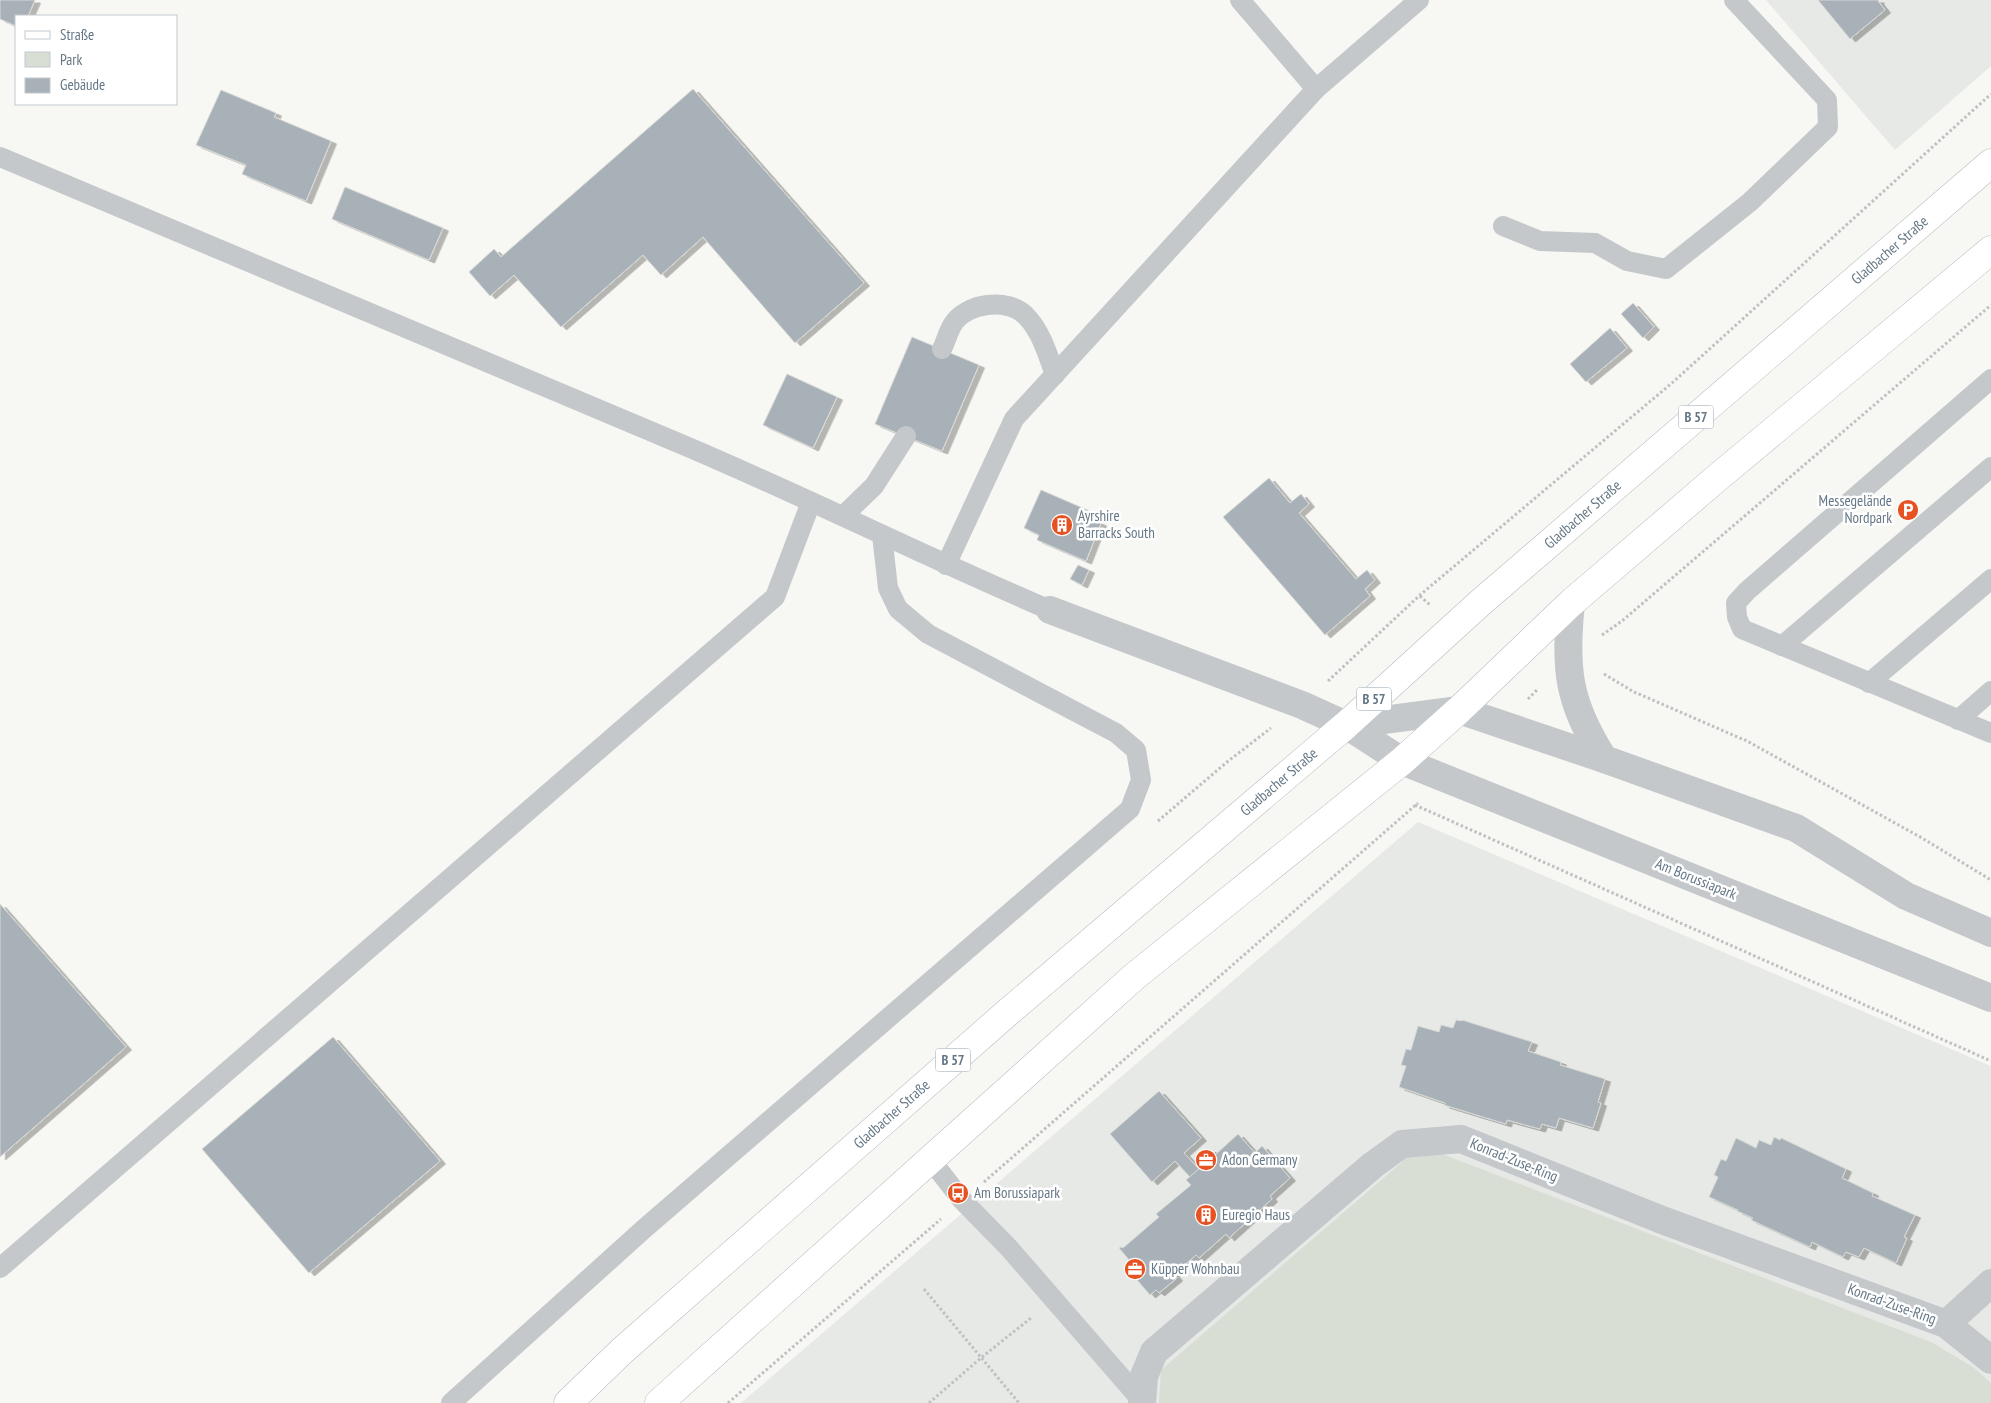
<svg xmlns="http://www.w3.org/2000/svg" width="1991" height="1403" font-family="'PT Sans Narrow',sans-serif">
<defs>
<filter id="shadow"><feDropShadow dx="5.5" dy="3" stdDeviation="0" flood-color="#0004"/></filter>
</defs>
<rect width="100%" height="100%" fill="#f7f7f3"/>
<g fill="#e7e9e7">
<polygon points="1766,0 1991,0 1991,66 1895,150"/>
<polygon points="1418,822 1991,1066 1991,1403 741,1403"/>
</g>
<polygon fill="#d8ded4" points="1442,1154 1931,1342 1973,1367 1991,1383 1991,1403 1159,1403 1161,1370 1409,1156"/>
<g fill="#a8b1b7" stroke="#d8d8d6" filter="url(#shadow)">
<polygon points="0,0 35,0 28,16 16,16 16,26 0,19"/>
<polygon points="1818,0 1879,0 1878,1 1885,10 1850,39"/>
<polygon points="693,89 864,283 795,343 703,237 661,275 643,255 561,327 514,275 490,296 469,272 494,249 501,257"/>
<polygon points="221,90 276,113 274,117 331,141 306,201 242,174 246,165 196,145"/>
<polygon points="345,187 443,228 429,260 332,219"/>
<polygon points="1633,303 1654,327 1643,338 1621,314"/>
<polygon points="1610,328 1627,348 1586,382 1570,364"/>
<polygon points="912,337 979,365 942,451 875,424"/>
<polygon points="787,374 837,397 813,448 763,425"/>
<polygon points="1269,478 1290,503 1301,494 1309,504 1299,513 1356,579 1367,570 1375,580 1365,589 1370,596 1325,635 1223,517"/>
<polygon points="1041,490 1099,515 1096,521 1101,523 1086,561 1037,540 1039,535 1024,528"/>
<polygon points="1078,565 1089,570 1082,585 1070,579"/>
<polygon points="0,904 126,1047 0,1157"/>
<polygon points="1456,1020 1462,1021 1462,1020 1532,1042 1528,1051 1561,1062 1560,1065 1605,1079 1598,1102 1601,1103 1593,1128 1559,1118 1556,1128 1542,1124 1540,1129 1507,1120 1506,1124 1444,1105 1445,1103 1399,1087 1406,1066 1401,1065 1406,1049 1411,1050 1418,1026 1439,1032 1441,1025 1453,1028"/>
<polygon points="333,1037 440,1161 309,1273 202,1149"/>
<polygon points="1159,1091 1201,1138 1184,1153 1199,1169 1190,1177 1175,1161 1152,1182 1110,1134"/>
<polygon points="1238,1134 1255,1153 1262,1146 1290,1178 1270,1196 1272,1199 1229,1238 1226,1234 1199,1258 1196,1255 1174,1274 1177,1278 1159,1293 1156,1290 1150,1295 1125,1266 1130,1261 1119,1248 1121,1247 1123,1248 1159,1217 1156,1214 1191,1185 1186,1180 1201,1167 1196,1161 1210,1149 1215,1155"/>
<polygon points="1774,1137 1780,1140 1781,1138 1846,1169 1842,1178 1873,1193 1872,1196 1915,1215 1904,1237 1907,1238 1896,1263 1864,1248 1859,1257 1846,1252 1843,1257 1812,1242 1810,1247 1751,1220 1753,1218 1737,1211 1738,1210 1709,1197 1718,1177 1714,1175 1721,1159 1726,1161 1736,1138 1756,1148 1759,1140 1771,1145"/>
</g>
<g fill="none" stroke-linecap="round" stroke-linejoin="round">
<g stroke="#b7bbbf" stroke-width="29">
<g id="primary">
<path id="s1" d="M568,1403L623,1350L1007,1013L1346,725L1480,603L1991,163"/>
<polyline points="659,1403 1135,976 1402,761 1459,710 1571,603 1717,478 1991,250"/>
</g>
</g>
<g stroke="#bec0c2" stroke-width="3" stroke-dasharray="2.5 2.5" stroke-linecap="butt">
<polyline points="1420,596 1430,605"/>
<polyline points="1602,635 1622,621 1991,305"/>
<polyline points="1604,674 1634,692 1747,741 1922,838 1991,880"/>
<polyline points="1328,681 1420,595 1672,383 1991,94"/>
<polyline points="1528,699 1538,689"/>
<polyline points="1415,805 1991,1061"/>
<polyline points="1158,821 1227,762 1271,728"/>
<polyline points="984,1182 1418,803"/>
<polyline points="924,1289 1019,1403"/>
<polyline points="728,1403 941,1219"/>
<polyline points="929,1403 982,1357 1031,1318"/>
</g>
<g stroke="#c4c8cb" stroke-width="20">
<polyline points="1240,0 1316,89"/>
<path d="M0,157C229,254 459,349 688,447C810,499 928,558 1050,610"/>
<polyline points="1503,226 1540,241 1595,243 1627,261 1666,269 1750,202 1828,127 1827,100 1734,0"/>
<path d="M942,349C946,341 948,332 953,324C966,303 1008,297 1026,316C1041,331 1048,355 1055,375"/>
<polyline points="1991,379 1747,591 1736,603 1737,617 1742,629 1991,733"/>
<polyline points="843,516 874,486 906,436"/>
<polyline points="946,565 1014,419 1316,89 1419,0"/>
<polyline points="1782,646 1991,467"/>
<polyline points="1869,683 1991,579"/>
<polyline points="1958,720 1991,691"/>
<polyline points="930,1159 962,1200 1009,1248 1142,1401"/>
<polyline points="0,1268 775,597 811,502"/>
<polyline points="451,1403 645,1228 1130,809 1141,780 1136,750 1116,733 928,634 898,609 888,588 882,535"/>
</g>
<g stroke="#c4c8cb" stroke-width="28">
<path d="M1571,603C1564,668 1568,703 1604,759"/>
<polyline points="1050,610 1302,705 1346,725 1402,761 1991,998"/>
<polyline points="1346,725 1459,710 1604,759 1796,828 1906,896 1991,933"/>
<polyline points="1946,1324 1991,1283"/>
<polyline points="1142,1403 1144,1376 1154,1352 1373,1165 1402,1144 1461,1139 1662,1220 1946,1324 1991,1360"/>
</g>
<use href="#primary" stroke="#fff" stroke-width="28"/>
</g>
<defs>
<g id="parking-disc" transform="scale(1.125)"><circle r="9.5" fill="#e75223" stroke="#fff"/><path d="M-3.5-5.5H1a3.5 3.5 0 0 1 0 7H-1V5.5H-3.5ZM-1-3.4V-.6H.8a1.4 1.4 0 0 0 0-2.8Z" fill="#fff"/></g>
<g id="building-disc" transform="scale(1.125)"><circle r="9.5" fill="#e75223" stroke="#fff"/><path d="M-4-6H4V6H1V3H-1V6H-4ZM-2.5-4.3h1.7v1.8h-1.7ZM.8-4.3h1.7v1.8H.8ZM-2.5-1h1.7V.8h-1.7ZM.8-1h1.7V.8H.8Z" fill="#fff"/></g>
<g id="office-disc" transform="scale(1.125)"><circle r="9.5" fill="#e75223" stroke="#fff"/><path d="M-6-3h4V-5.5h4V-3h4V5H-6ZM-1-4.5V-3h2v-1.5ZM-6 0V1H6V0Z" fill="#fff"/></g>
<g id="bus-disc" transform="scale(1.125)"><circle r="9.5" fill="#e75223" stroke="#fff"/><path d="M-5-6H5V4H4V6H2V4H-2V6H-4V4H-5ZM-3.5-4V0h7V-4ZM-3.5 1.2v1.5H-2V1.2ZM2 1.2v1.5H3.5V1.2Z" fill="#fff"/></g>
</defs>
<g fill-rule="evenodd">
<use href="#parking-disc" x="1908" y="510"/>
<use href="#building-disc" x="1062" y="525"/>
<use href="#office-disc" x="1206" y="1160"/>
<use href="#bus-disc" x="958" y="1193"/>
<use href="#building-disc" x="1206" y="1215"/>
<use href="#office-disc" x="1135" y="1269"/>
</g>
<g text-anchor="middle" stroke-width="5" stroke-linejoin="round" paint-order="stroke">
<g fill="#fff" stroke="#93a0aa" stroke-width="1">
<rect x="1678.5" y="405.5" width="35" height="23" rx="4"/>
<rect x="1356.5" y="687.5" width="35" height="23" rx="4"/>
<rect x="935.5" y="1048.5" width="35" height="23" rx="4"/>
</g>
<g font-size="14" font-weight="bold" fill="#657785">
<text x="1696" y="422">B 57</text>
<text x="1374" y="704">B 57</text>
<text x="953" y="1065">B 57</text>
</g>
<g font-size="15" fill="#657785" stroke="#fff">
<text dy="5" stroke="none"><textPath href="#s1" startOffset="1754">Gladbacher Straße</textPath></text>
<text dy="5" stroke="none"><textPath href="#s1" startOffset="1349">Gladbacher Straße</textPath></text>
<text dy="5" stroke="none"><textPath href="#s1" startOffset="944">Gladbacher Straße</textPath></text>
<text transform="translate(1696 879) rotate(22)" y="5">Am Borussiapark</text>
<text dy="5" stroke="none"><textPath href="#s1" startOffset="434">Gladbacher Straße</textPath></text>
<text transform="translate(1514 1160) rotate(22)" y="5">Konrad-Zuse-Ring</text>
<text transform="translate(1892 1304) rotate(20)" y="5">Konrad-Zuse-Ring</text>
</g>
<g font-size="15" fill="#657785" stroke="#fff" text-anchor="start">
<text x="1892" y="506" text-anchor="end">Messegelände<tspan x="1892" dy="17">Nordpark</tspan></text>
<text x="1078" y="521">Ayrshire<tspan x="1078" dy="17">Barracks South</tspan></text>
<text x="1222" y="1165">Adon Germany</text>
<text x="974" y="1198">Am Borussiapark</text>
<text x="1222" y="1220">Euregio Haus</text>
<text x="1151" y="1274">Küpper Wohnbau</text>
</g>
</g>
<rect x="15" y="15" width="162" height="90" fill="#ffffff" stroke="#c1c9ce"/>
<rect x="25" y="31" width="25" height="8" fill="#ffffff" stroke="#c1c9ce"/>
<text x="60" y="40" font-size="15" fill="#657785">Straße</text>
<rect x="25" y="52" width="25" height="15" fill="#d8ded4" stroke="#c1c9ce"/>
<text x="60" y="65" font-size="15" fill="#657785">Park</text>
<rect x="25" y="78" width="25" height="15" fill="#a8b1b7" stroke="#c1c9ce"/>
<text x="60" y="90" font-size="15" fill="#657785">Gebäude</text>
</svg>
